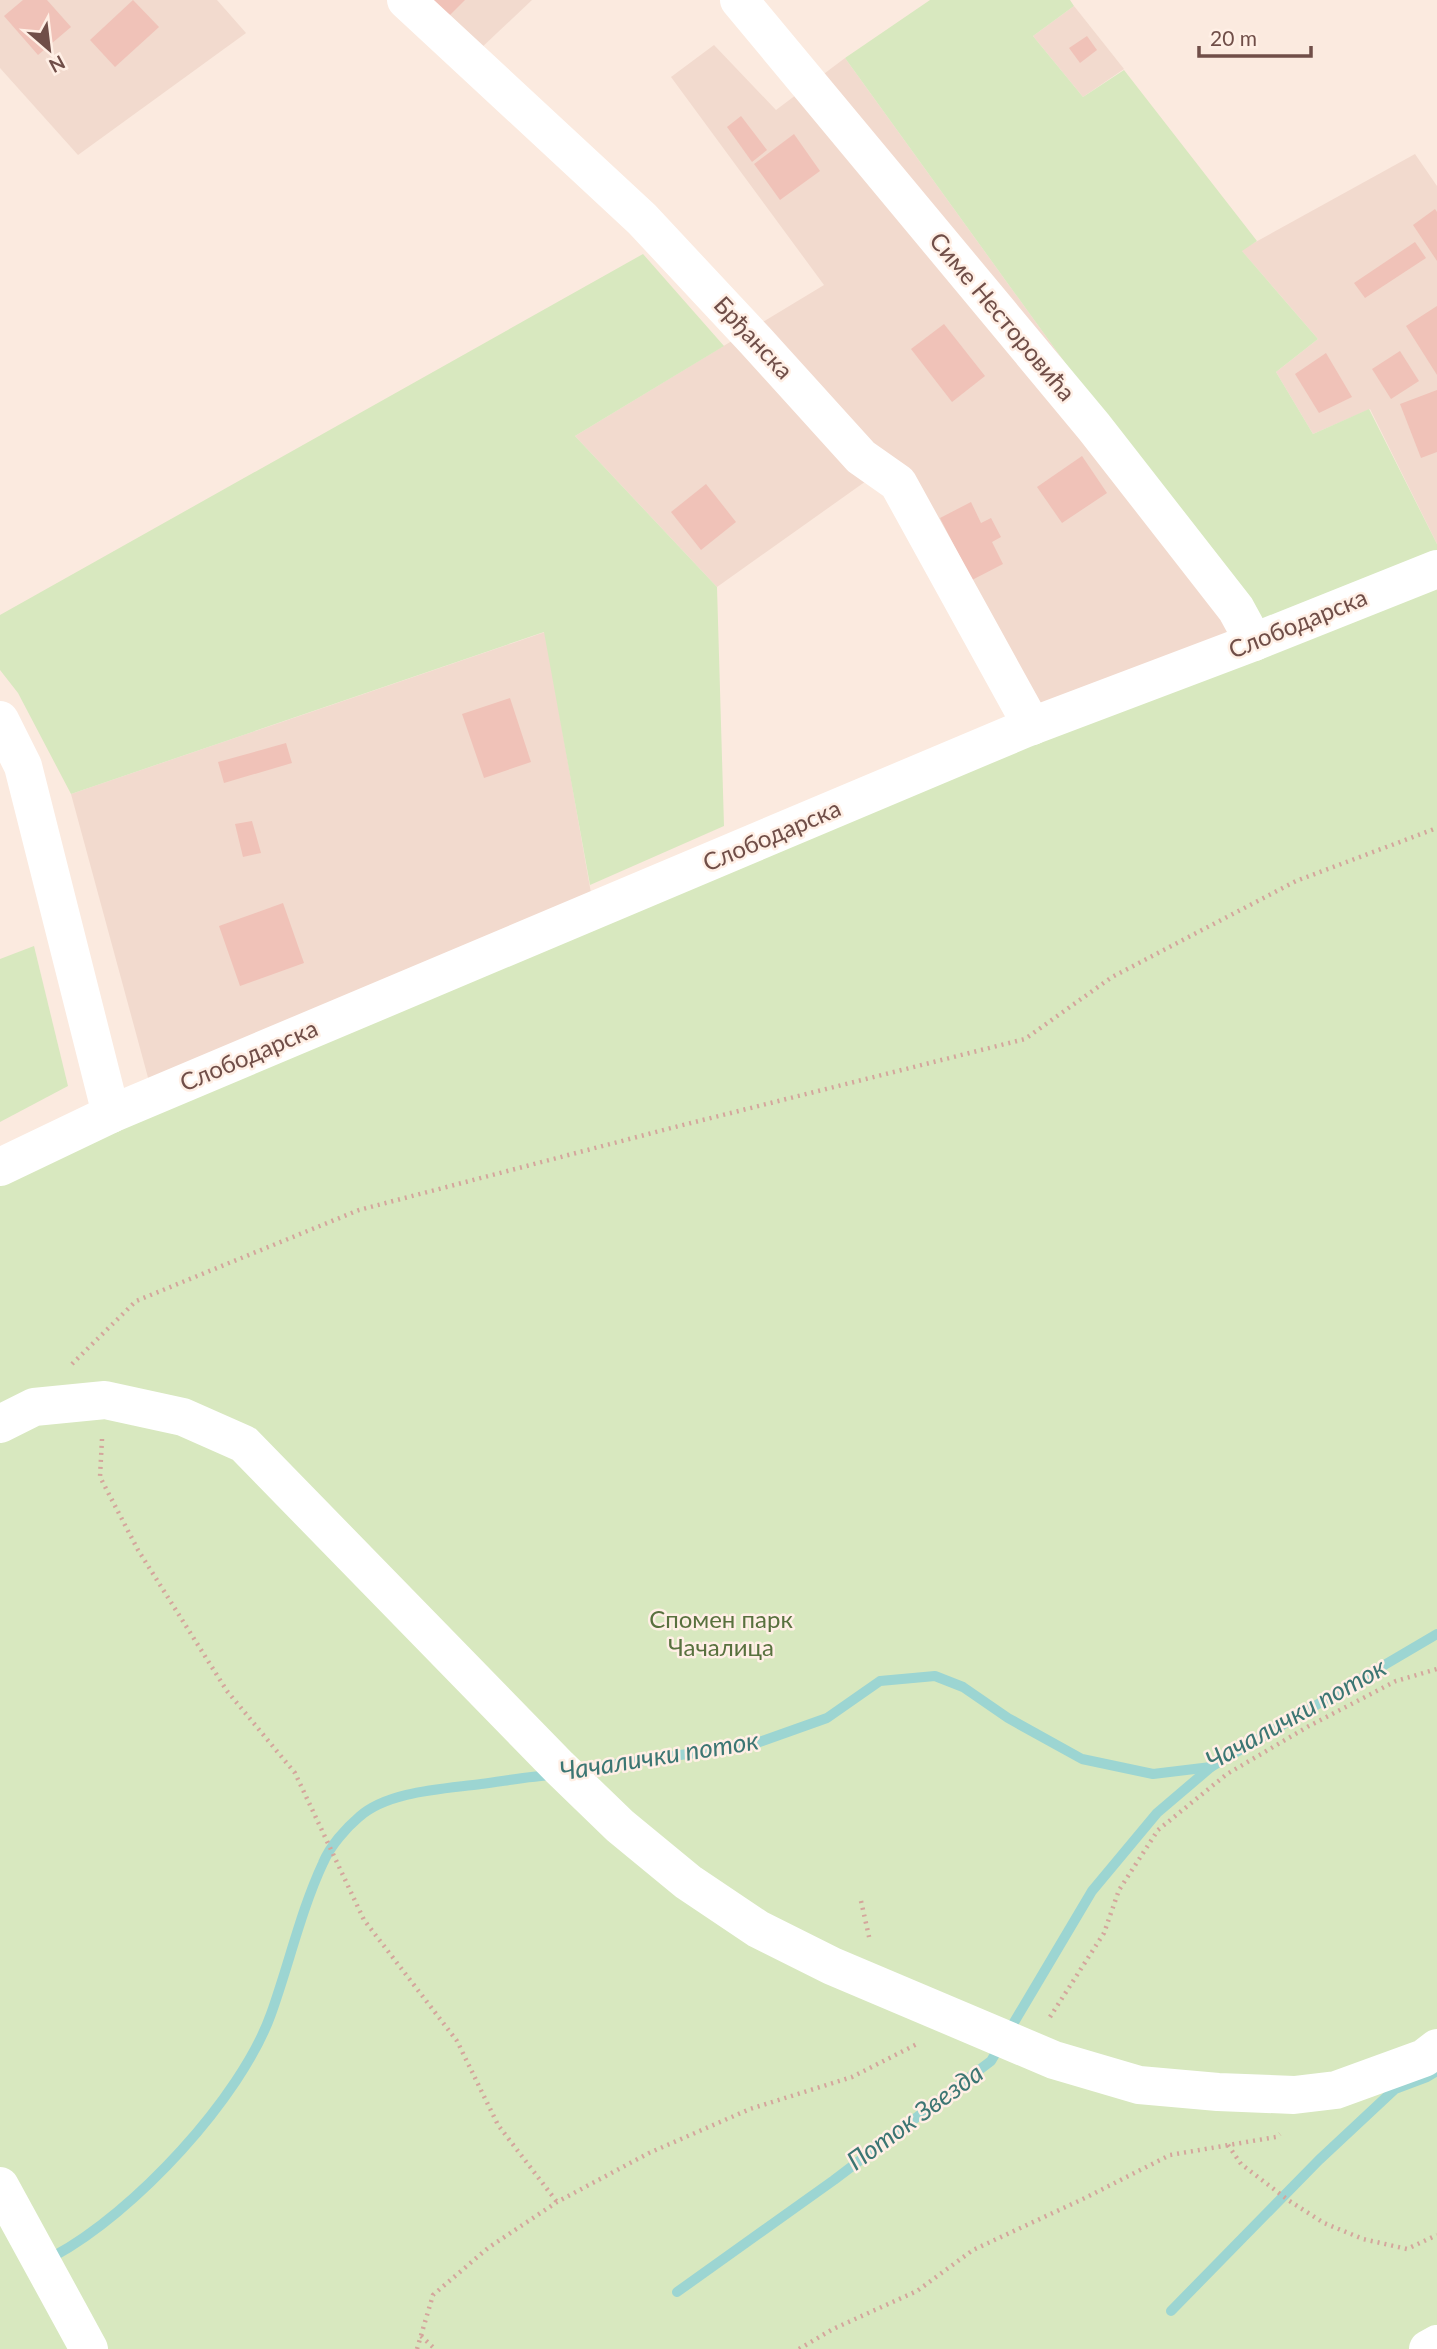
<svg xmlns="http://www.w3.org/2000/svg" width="1437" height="2349" font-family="Lato,sans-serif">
<rect width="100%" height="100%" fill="#fbeadf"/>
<g fill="#f2dace">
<polygon points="0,0 217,0 246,33 78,155 0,68"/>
<polygon points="387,0 532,0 461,67"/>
<polygon points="1074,6 1124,69 1083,97 1033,36"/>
<polygon points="714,45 776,110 845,58 1263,637 1024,729 876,474 717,587 575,436 824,285 671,77"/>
<polygon points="1415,154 1437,186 1437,544 1370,409 1313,434 1276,372 1318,339 1241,250"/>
<polygon points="545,632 594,910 153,1096 71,794"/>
</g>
<g fill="#d8e8bf">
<polygon points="930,0 1070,0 1074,6 1033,36 1083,97 1124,70 1257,241 1242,251 1318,339 1276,372 1313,434 1369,409 1437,544 1437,2344 1428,2349 0,2349 0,1167 1263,637 845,58"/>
<polygon points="643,254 724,346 575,436 717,587 724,826 590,885 544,632 71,794 18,693 0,670 0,615"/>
<polygon points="34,946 68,1086 0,1122 0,959"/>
</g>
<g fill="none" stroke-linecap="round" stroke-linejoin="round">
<g stroke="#9cd5d2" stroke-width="10">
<polyline points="574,1770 751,1745 827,1718 880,1681 935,1676 963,1687 1008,1718 1082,1759 1153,1774 1211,1767 1437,1634"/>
<path d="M54,2256C134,2213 241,2098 271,2014C289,1964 301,1910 323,1863C330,1846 346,1828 359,1817C388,1791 444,1789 481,1784C505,1781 530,1776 555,1775"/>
<polyline points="677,2292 834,2180 991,2061 1092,1891 1157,1813 1211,1767"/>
<polyline points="1171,2311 1319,2160 1395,2089 1427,2077 1437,2071"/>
</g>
</g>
<g fill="#f0c2b8">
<polygon points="23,0 47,0 71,27 38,55 4,16"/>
<polygon points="133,0 159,27 115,67 90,40"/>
<polygon points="429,0 465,0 447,18"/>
<polygon points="1087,36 1097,50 1080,63 1069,48"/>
<polygon points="741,116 767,150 752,162 727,127"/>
<polygon points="794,134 820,171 780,200 754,164"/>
<polygon points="1435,209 1437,212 1437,261 1413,225"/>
<polygon points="1415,242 1426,258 1365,298 1354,283"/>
<polygon points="1437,306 1437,375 1406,326"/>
<polygon points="944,324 985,376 952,402 911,349"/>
<polygon points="1400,351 1419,381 1391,399 1372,369"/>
<polygon points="1326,353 1352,397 1319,413 1295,374"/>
<polygon points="1437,390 1437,452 1421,458 1400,404"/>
<polygon points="1082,456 1107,493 1062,523 1037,487"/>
<polygon points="706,484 736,522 701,550 671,512"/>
<polygon points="971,502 981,523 991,518 1001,537 992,542 1003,564 972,580 940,518"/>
<polygon points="510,698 531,762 484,778 462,714"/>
<polygon points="286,743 292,763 224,783 218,762"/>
<polygon points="252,821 261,853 243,857 235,824"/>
<polygon points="283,903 304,963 240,986 219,926"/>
</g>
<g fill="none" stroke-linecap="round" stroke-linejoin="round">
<g stroke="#d4a69c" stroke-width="4.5" stroke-dasharray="2 5" stroke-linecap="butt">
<polyline points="72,1364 136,1301 359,1210 675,1127 1025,1039 1112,977 1296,881 1437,828"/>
<polyline points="102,1439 100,1477 138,1550 227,1691 295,1773 364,1920 457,2041 498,2125 557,2202"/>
<polyline points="861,1901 870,1941"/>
<polyline points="1050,2017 1104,1933 1119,1890 1158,1830 1227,1774 1309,1726 1396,1681 1437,1669"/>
<polyline points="1228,2145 1241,2164 1288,2200 1324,2223 1363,2239 1407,2249 1437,2235"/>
<polyline points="421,2336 435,2349"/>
<polyline points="417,2349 433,2295 488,2248 557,2202 649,2153 750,2109 852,2077 919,2043"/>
<polyline points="799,2349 833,2329 917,2291 973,2250 1085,2198 1170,2155 1276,2137 1280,2134"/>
</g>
<g stroke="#fff" stroke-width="38">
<polyline points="406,0 642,219 755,340 861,457 898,483 1032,726"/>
<polyline points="739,0 1094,427 1236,609 1254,642"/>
<polyline points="0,720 23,766 111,1114"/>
<polyline points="0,1167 111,1114 1024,729 1254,642 1437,569"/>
<polyline points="0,1424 34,1407 105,1400 183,1417 244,1444 559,1767 620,1826 688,1882 758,1929 832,1966 1054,2060 1139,2085 1218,2092 1294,2095 1336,2090 1424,2058 1437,2048"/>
<polyline points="0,2186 89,2349"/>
<polyline points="1428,2349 1437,2344"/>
</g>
</g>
<g text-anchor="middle" stroke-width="5" stroke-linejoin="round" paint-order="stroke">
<g font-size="24" fill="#704e48" stroke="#ffefe5">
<text transform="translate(1002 317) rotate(50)" y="8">Симе Несторовића</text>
<text transform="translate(753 338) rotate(47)" y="8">Брђанска</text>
<text transform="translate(1298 624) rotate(-22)" y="8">Слободарска</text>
<text transform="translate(772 836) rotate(-23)" y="8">Слободарска</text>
<text transform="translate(249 1056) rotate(-23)" y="8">Слободарска</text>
</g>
<g font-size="24" fill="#58713e" stroke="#ffefe5">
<text x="721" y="1628">Спомен парк<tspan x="721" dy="28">Чачалица</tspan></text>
</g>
<g font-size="26" font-style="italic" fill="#3c7673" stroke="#ffefe5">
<text transform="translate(1296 1714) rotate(-29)" y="9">Чачалички поток</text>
<text transform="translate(659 1756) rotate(-9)" y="9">Чачалички поток</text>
<text transform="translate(915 2117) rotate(-36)" y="9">Поток Звезда</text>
</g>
</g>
<g transform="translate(49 49) rotate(152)" stroke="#ffefe5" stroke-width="5" paint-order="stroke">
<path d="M0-5L12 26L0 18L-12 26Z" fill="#704e48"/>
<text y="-10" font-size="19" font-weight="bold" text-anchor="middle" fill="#704e48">N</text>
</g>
<path d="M1199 46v10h112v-10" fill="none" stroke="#704e48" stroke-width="3.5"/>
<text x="1210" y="46" font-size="21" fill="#704e48" stroke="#ffefe5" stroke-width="5" paint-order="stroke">20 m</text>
</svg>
